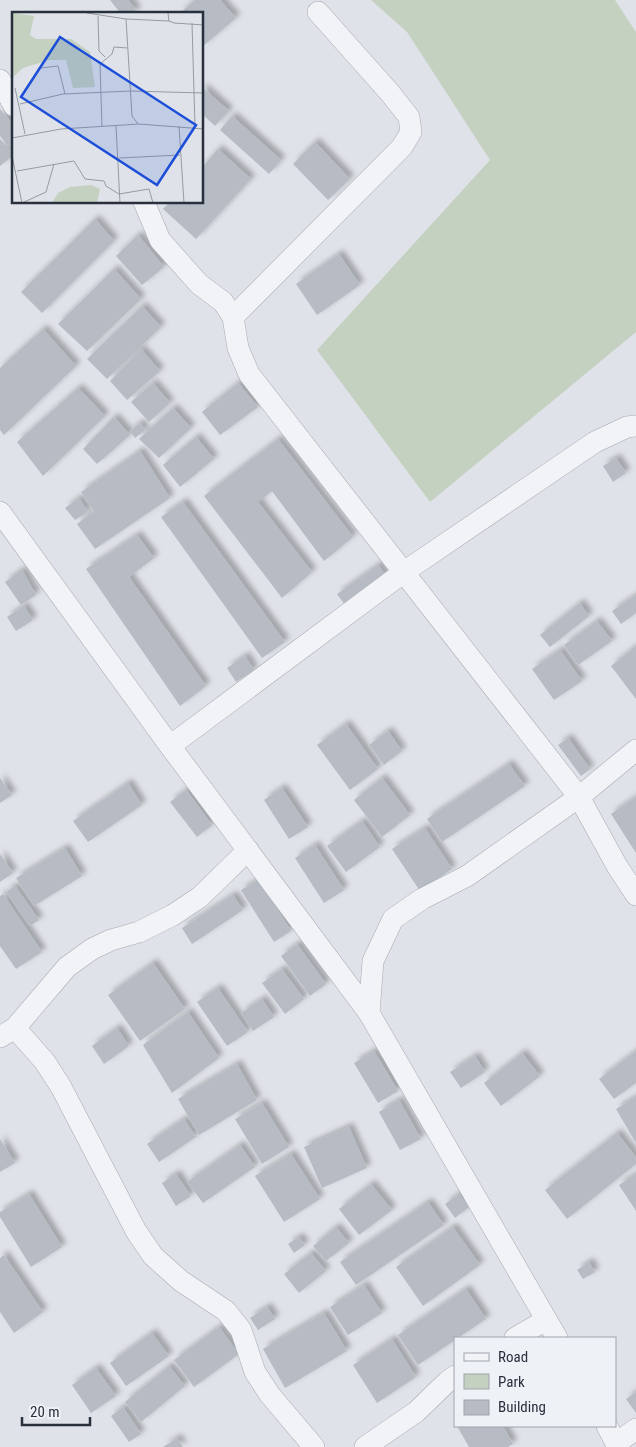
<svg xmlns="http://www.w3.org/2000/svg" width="636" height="1447" font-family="'Roboto Condensed',sans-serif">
<defs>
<filter id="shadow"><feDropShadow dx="4.5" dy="-4.5" stdDeviation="2.5" flood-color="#0004"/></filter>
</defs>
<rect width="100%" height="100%" fill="#dfe2e8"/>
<polygon fill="#c4d1c0" points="371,0 615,0 636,32 636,332 430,502 317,350 490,160 407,32"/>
<g fill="#b6bbc4" filter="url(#shadow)">
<polygon points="110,0 128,0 137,11 133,14 121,14"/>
<polygon points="195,0 220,0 236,18 202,47 202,14 179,14"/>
<polygon points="202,87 229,111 215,126 202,114"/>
<polygon points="0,109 14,126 14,149 12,150 0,136"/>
<polygon points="232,116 281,160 269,174 220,130"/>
<polygon points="0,139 14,155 0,166"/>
<polygon points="315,142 350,179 328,200 293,164"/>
<polygon points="218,149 251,179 196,239 163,209 170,202 202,202 202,167"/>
<polygon points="95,219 114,241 42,313 21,292"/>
<polygon points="138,235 164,267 142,285 116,256"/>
<polygon points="339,254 360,285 317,315 296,284"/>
<polygon points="114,269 141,299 87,351 58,324"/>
<polygon points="142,306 161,327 107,379 87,359"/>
<polygon points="43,329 76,366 4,435 0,430 0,368"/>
<polygon points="141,349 160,371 127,400 110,381"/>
<polygon points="153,383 170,403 149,422 131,402"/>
<polygon points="238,383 258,407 220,435 202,412"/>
<polygon points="78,388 105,416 43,476 17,442"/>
<polygon points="173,408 191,428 159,458 139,439"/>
<polygon points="114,417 130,435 97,464 83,449"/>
<polygon points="140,423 145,430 135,438 130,431"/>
<polygon points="196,437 214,459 180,487 163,465"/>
<polygon points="278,439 353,537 324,561 272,491 258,502 312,572 282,598 204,496"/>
<polygon points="140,451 170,498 95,549 77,524 94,511 81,492"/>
<polygon points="616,458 626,473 613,482 603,466"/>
<polygon points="79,498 88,512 75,520 65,508"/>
<polygon points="183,502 285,642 262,658 161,517"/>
<polygon points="137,535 154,558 129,577 206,686 180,706 86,569"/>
<polygon points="378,565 386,576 345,605 337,594"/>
<polygon points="22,570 36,595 21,605 5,582"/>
<polygon points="636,595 636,613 621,624 612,611"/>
<polygon points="580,603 589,616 550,647 540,635"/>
<polygon points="24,606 33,620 16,631 7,617"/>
<polygon points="597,621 612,641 578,665 564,645"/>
<polygon points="636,646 636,699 611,666"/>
<polygon points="560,650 582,681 554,700 532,669"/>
<polygon points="245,656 254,670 236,682 227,668"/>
<polygon points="346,724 378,769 350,790 317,745"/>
<polygon points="388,731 402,751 384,765 369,745"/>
<polygon points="568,738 590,769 581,776 558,745"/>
<polygon points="509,764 525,786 442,842 427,819"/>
<polygon points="0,778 12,795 0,803"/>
<polygon points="382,778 410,815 382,837 354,800"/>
<polygon points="128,783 142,805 88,842 73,821"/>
<polygon points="282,788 308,827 289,839 264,800"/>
<polygon points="186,790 212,825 197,837 170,802"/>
<polygon points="636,797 636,853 611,814"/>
<polygon points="362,821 380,847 346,872 327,846"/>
<polygon points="425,828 452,869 420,891 392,849"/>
<polygon points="315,845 344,890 324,903 295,858"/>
<polygon points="65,848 82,876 34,906 16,878"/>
<polygon points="0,854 13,873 0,882"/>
<polygon points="259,880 291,931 274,942 241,890"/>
<polygon points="15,886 39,920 30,926 6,892"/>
<polygon points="3,894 42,952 16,969 0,946 0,896"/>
<polygon points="233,895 243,910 192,944 182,928"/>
<polygon points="297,944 326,984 310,996 281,956"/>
<polygon points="153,963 185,1009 140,1041 108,995"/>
<polygon points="282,969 304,999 285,1014 262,983"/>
<polygon points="218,988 248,1032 227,1046 197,1002"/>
<polygon points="262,999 274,1017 253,1031 241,1013"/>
<polygon points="188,1012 219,1058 172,1093 143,1045"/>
<polygon points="117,1028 129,1046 104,1064 92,1046"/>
<polygon points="374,1051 398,1091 378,1103 354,1063"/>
<polygon points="636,1051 636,1083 614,1099 599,1079"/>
<polygon points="522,1053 540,1076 501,1106 484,1083"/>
<polygon points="475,1056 485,1072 461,1088 450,1072"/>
<polygon points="237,1064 257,1100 199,1135 178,1099"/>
<polygon points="636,1097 636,1143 616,1109"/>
<polygon points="399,1100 421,1139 400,1150 379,1112"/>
<polygon points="262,1103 289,1147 262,1164 235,1119"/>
<polygon points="184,1119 196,1137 159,1162 147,1144"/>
<polygon points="349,1127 367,1168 322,1188 304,1147"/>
<polygon points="617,1133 636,1157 636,1164 567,1219 545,1190"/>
<polygon points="0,1139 15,1163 0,1172"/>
<polygon points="240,1145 255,1167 203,1203 187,1182"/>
<polygon points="291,1154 320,1199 284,1222 255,1176"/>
<polygon points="176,1174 191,1196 176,1206 162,1183"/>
<polygon points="636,1174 636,1211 619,1185"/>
<polygon points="371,1184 392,1210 359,1235 339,1209"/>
<polygon points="29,1194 62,1247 31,1267 0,1217 0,1212"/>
<polygon points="459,1194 469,1207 455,1218 445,1204"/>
<polygon points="428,1202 444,1225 356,1285 340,1262"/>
<polygon points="336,1227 349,1243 326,1261 313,1246"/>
<polygon points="453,1227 480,1265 423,1306 396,1267"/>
<polygon points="299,1237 305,1245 294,1253 288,1244"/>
<polygon points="311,1253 326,1271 299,1293 284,1274"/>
<polygon points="4,1255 43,1312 14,1333 0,1312 0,1258"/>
<polygon points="589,1262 595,1272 583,1279 577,1270"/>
<polygon points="364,1285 382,1313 348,1335 330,1307"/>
<polygon points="466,1289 486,1319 458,1338 455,1338 455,1340 418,1365 398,1335"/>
<polygon points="267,1307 275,1319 258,1330 250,1318"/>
<polygon points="324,1313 347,1351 285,1388 263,1349"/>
<polygon points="219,1327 239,1354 194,1387 174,1360"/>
<polygon points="152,1333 169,1356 126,1386 110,1363"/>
<polygon points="392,1339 416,1377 377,1403 353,1365"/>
<polygon points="169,1366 185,1386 141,1422 125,1402"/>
<polygon points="96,1368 116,1396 91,1413 72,1385"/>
<polygon points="636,1392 636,1413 626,1399"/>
<polygon points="123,1407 141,1434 129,1442 111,1416"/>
<polygon points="457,1426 503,1426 513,1444 508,1447 469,1447"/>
<polygon points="177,1438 183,1447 163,1447"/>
</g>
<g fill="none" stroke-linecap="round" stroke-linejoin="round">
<g stroke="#a4a9b2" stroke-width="22">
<g id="street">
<polyline points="0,80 14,106"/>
<polyline points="144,202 160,240 199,284 223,302 233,317 238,348 249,374 579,797 617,866 636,895"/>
<polyline points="233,317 402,147 411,132 409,117 390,93 318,12"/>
<polyline points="0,512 170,746 369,1013 557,1338"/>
<polyline points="170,746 404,572 595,442 627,427 636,426"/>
<polyline points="369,1013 373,961 393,919 422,899 467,876 579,797 636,750"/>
<polyline points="15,1028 45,1062 61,1087 136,1231 153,1256 181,1281 226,1311 241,1330 255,1372 270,1395 314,1447"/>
<polyline points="0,1037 15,1028 67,967 92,949 111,940 139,932 173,915 200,897 248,850"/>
<polyline points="515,1338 546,1320"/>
<polyline points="607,1426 618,1447"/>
<polyline points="617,1443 636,1429"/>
<polyline points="365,1447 416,1412 447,1382 455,1376"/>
</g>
</g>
<use href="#street" stroke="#f1f3f6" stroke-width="21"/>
</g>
<g transform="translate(12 12)">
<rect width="191" height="191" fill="#dfe2e8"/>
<path d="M0,1L22,4L18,23L24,27H59L78,40L83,75L61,76L54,48H37L11,56L0,66ZM79,173L88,177L85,191H40L46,181L58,175Z" fill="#c4d1c0"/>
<path fill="none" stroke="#969ba4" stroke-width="1" d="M75,1L114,7L120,104L126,112M156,1L157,9L162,11L192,13M86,4L87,39L93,45M114,7L157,9M180,11L183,115M29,56L46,54L53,82M3,76L13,122M8,92L51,82L119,79L192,81M104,114L108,191M167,114L172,191M90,115L88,52L100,42L102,35L115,36M0,126L49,117L127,112L192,117M0,144L10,191M107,146L168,143M5,159L62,149L73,167L92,169L94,174L107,182L137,177L141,191M10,191L34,180L42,152"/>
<path fill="#1d4ed8" fill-opacity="0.15" stroke="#1d4ed8" stroke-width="2.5" d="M48,25L184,113L145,173L9,85Z"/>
<rect width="191" height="191" fill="none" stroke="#28303e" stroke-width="2.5"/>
</g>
<rect x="454" y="1337" width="162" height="90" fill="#eef1f5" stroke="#9fa4ac"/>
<rect x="464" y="1353" width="25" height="8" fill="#f1f3f6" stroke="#9fa4ac"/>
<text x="498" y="1362" font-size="15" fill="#28303e">Road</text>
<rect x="464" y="1374" width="25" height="15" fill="#c4d1c0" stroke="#9fa4ac"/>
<text x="498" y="1387" font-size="15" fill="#28303e">Park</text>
<rect x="464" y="1400" width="25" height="15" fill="#b6bbc4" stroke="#9fa4ac"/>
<text x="498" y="1412" font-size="15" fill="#28303e">Building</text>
<path d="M22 1417v8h68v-8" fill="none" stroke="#28303e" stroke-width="2.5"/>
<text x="30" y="1417" font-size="15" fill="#28303e" stroke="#eef1f5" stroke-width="4" paint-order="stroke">20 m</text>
</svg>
